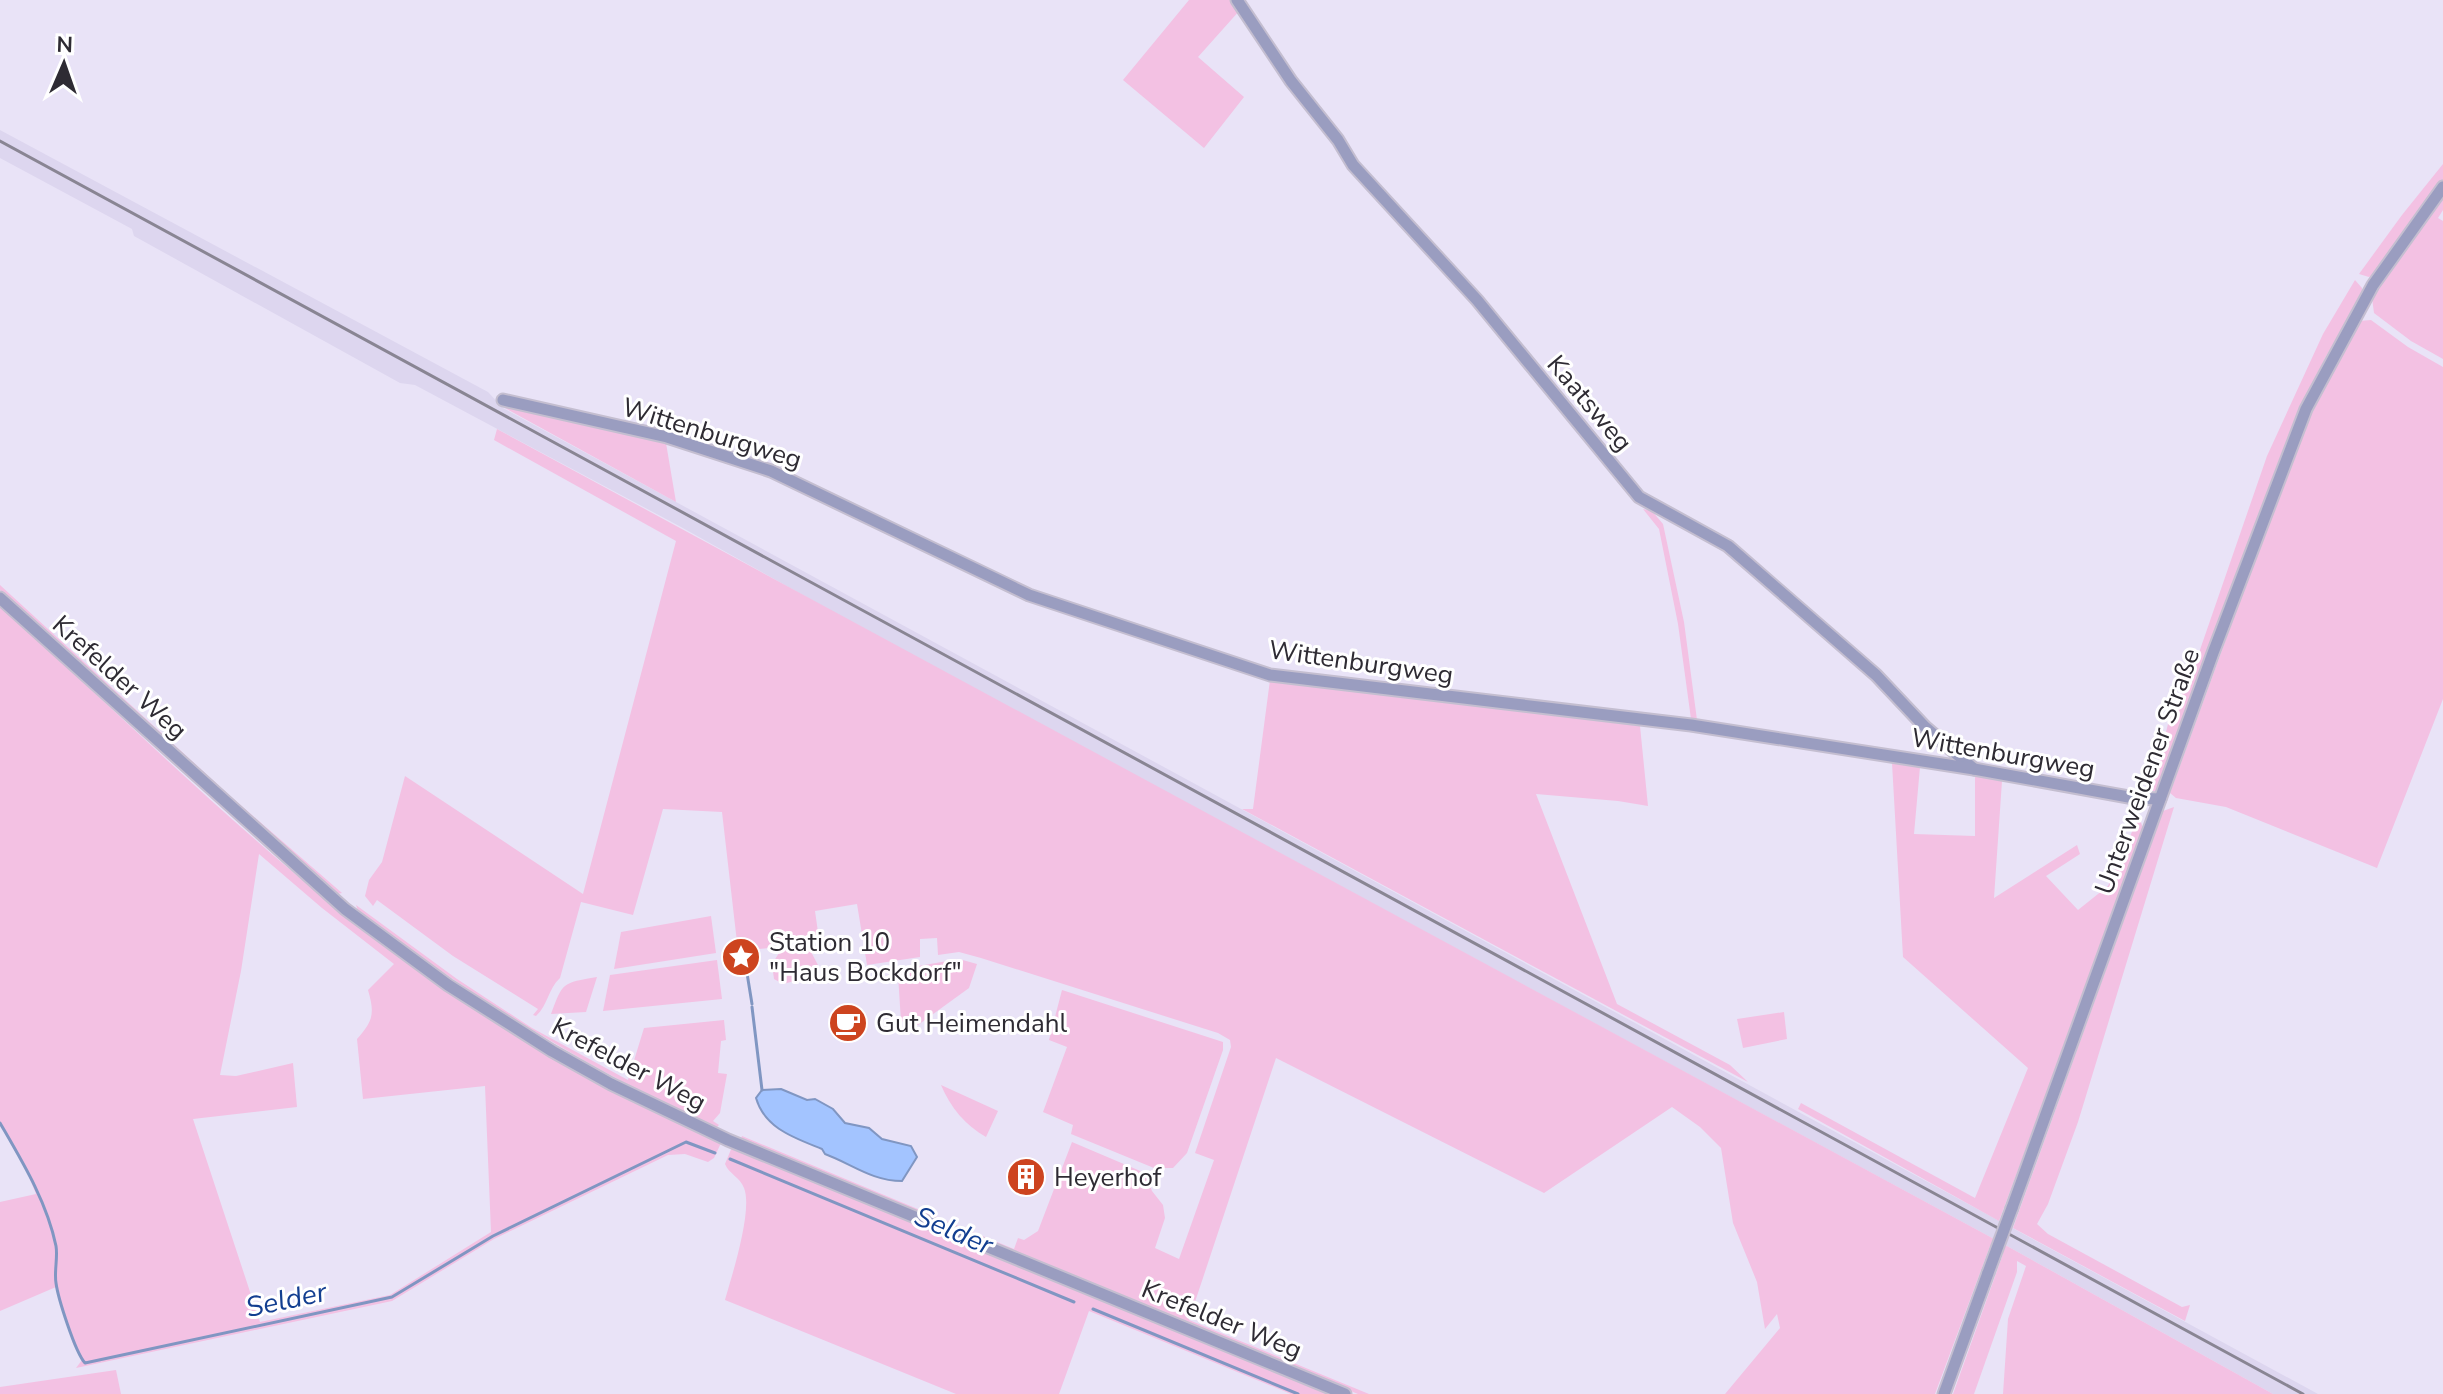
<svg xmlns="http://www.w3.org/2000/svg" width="2443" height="1394" font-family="'Nunito Sans',sans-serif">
<rect width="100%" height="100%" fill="#e9e3f7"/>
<polygon fill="#ddd6ef" points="0,130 488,392 503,408 2318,1394 2273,1394 2007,1246 853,623 681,527 415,385 400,383 134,236 132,229 0,158"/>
<g fill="#f3c1e3" fill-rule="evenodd">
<polygon points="1189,0 1232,0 1240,10 1198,57 1244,97 1204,148 1123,80"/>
<polygon points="2443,164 2443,181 2373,275 2369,277 2359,274 2402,215"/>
<polygon points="2443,199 2443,210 2438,218 2443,221 2443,359 2411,341 2374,313 2372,298 2396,260"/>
<polygon points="2355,280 2362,288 2362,295 2325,358 2288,441 2159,791 2150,791 2161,759 2157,756 2163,744 2169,720 2193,670 2267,456 2323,334"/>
<polygon points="2371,320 2408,347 2443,367 2443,699 2377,868 2226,807 2176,798 2170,793 2289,466 2318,397 2359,321"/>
<polygon points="503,407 666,443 676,502"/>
<path d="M497,429L2007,1246L2273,1394H2003L2008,1319L2026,1266L2017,1261V1272L1974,1394H1953L2003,1254L1990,1246L1935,1394H1725L1780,1328L1777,1314L1765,1329L1757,1282L1733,1223L1721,1148L1700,1127L1672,1107L1544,1193L1276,1058L1189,1320L1369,1394H1358L741,1139L742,1136L1014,1249L1018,1238L1024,1240L1038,1231L1072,1142L1145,1173L1152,1191L1163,1205L1165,1218L1155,1248L1179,1259L1214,1160L1195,1153L1231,1047L1230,1040L1218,1033L981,958L959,952L938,955L937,938L920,939V957L867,965L857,904L815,911L819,939L808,940L793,936L780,941L769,948L738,951L722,812L663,809L633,915L581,902L560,978C548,989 548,1005 536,1016L533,1015L538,1009L453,956L377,900L373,906L365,896L369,880L382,862L405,776L583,894L676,541L494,440Z"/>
<polygon points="1643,509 1652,511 1663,524 1684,622 1697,720 1691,719 1678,624 1659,529"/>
<polygon points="0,585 229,795 342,893 337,894 227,798 0,590"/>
<path d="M0,605C109,705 215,809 329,902C447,1000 581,1081 721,1143L714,1158L708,1162L685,1154L668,1155L494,1239L392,1301L76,1368L82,1360L73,1344L56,1287L0,1311V1202L36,1194L27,1172L0,1125ZM259,854L322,908L394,964L368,990C375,1014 373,1021 357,1039L363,1099L485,1086L491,1232L390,1295L260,1322L193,1119L297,1107L293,1063L236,1076L220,1075L241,971Z"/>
<polygon points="1270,680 1640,726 1648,806 1618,801 1536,794 1617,1004 1730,1065 1748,1082 1242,809 1253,809"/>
<polygon points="1892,763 1920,767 1914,834 1975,836 1975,776 2002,781 1994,898 2077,845 2080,854 2046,876 2078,910 2108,886 2139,816 2144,832 1999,1221 1798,1109 1801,1103 1975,1198 2028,1068 1903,957"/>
<polygon points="2174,807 2078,1122 2048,1204 2037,1224 2048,1234 2182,1307 2190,1305 2185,1321 2013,1228 2163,811"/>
<path d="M356,905L457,979L532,1028L628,1080L644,1028L724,1020L726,1040L721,1041L718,1073L727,1074L720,1113L713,1121L719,1125L716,1128C588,1069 470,996 358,911Z"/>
<polygon points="711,916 716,953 614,969 621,932"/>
<polygon points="794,946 810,950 818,965 814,976 783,984 774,979 772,964 779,953"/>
<polygon points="959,959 977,964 969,988 918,1025 901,1021 898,975 901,969"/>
<polygon points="717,960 722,999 603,1011 610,975"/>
<path d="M597,977L586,1012L551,1014C563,982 562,983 597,977Z"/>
<polygon points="1062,990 1223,1042 1223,1050 1187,1153 1173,1168 1154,1168 1071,1134 1073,1125 1043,1112 1067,1047 1049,1040"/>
<polygon points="1784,1012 1787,1039 1743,1048 1737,1019"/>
<path d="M941,1085L998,1111L986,1137C966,1126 950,1107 941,1085Z"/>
<path d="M732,1147L1331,1394H1291L1089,1311L1059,1394H956L725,1300C732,1275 753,1210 744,1188C740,1177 729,1174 725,1164Z"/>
<polygon points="116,1370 121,1394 0,1394 0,1387"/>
</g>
<path fill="#a3c4ff" stroke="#8096c2" stroke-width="2" d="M781,1089L807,1100L815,1099L833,1109L845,1123L869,1128L882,1139L911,1146L917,1157L902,1181C872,1181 852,1164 825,1154L822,1149C795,1138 765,1129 756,1098L762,1090Z"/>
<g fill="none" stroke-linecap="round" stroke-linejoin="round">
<g stroke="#8096c2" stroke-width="3">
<polyline points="746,967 752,1004"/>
<polyline points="752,1007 762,1090"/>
<path d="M0,1123C22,1161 47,1202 56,1246C58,1258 54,1271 56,1283C58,1298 75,1352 85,1363L392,1297L493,1236L686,1142L715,1153"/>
<polyline points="730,1159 1074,1302"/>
<polyline points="1093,1309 1298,1394"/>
</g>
<g stroke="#c4bed0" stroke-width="15">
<g id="minor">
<polyline points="1237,0 1291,81 1338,140 1353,165 1477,300 1639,497 1728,546 1876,675 1925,727 1974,769"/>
<polyline points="503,400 667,437 771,471 1029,595 1270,675 1691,725 1974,769 2134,798 2160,799"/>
<polyline points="0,598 345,909 448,985 552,1051 611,1084 728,1140 1345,1394"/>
<polyline points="2012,1208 2213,653 2306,409 2373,285 2443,187"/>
<polyline points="1944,1394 1988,1273"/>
</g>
</g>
<use href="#minor" stroke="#9a9dc0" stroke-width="11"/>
<polyline stroke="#898593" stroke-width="3" points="0,141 2303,1394"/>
<g stroke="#c4bed0" stroke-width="15" stroke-linecap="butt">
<polyline id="minor-bridge" points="1988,1273 2012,1208"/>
</g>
<use href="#minor-bridge" stroke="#9a9dc0" stroke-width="11"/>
</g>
<defs>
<g id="sight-disc" transform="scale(2)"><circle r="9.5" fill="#cd441f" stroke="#fff"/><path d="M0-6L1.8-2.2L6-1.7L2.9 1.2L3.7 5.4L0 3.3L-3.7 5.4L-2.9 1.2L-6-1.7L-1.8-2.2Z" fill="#fff"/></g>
<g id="cafe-disc" transform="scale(2)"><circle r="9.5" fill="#cd441f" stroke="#fff"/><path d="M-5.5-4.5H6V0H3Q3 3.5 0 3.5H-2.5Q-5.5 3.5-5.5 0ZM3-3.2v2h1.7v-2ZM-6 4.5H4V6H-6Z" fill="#fff"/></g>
<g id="building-disc" transform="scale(2)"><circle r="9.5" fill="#cd441f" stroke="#fff"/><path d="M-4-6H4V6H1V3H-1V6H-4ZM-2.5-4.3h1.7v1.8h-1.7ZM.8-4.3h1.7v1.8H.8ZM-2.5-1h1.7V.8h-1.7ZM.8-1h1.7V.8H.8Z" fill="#fff"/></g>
</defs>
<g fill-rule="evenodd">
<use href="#sight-disc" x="741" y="957"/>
<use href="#cafe-disc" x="848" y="1023"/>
<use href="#building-disc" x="1026" y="1177"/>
</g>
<g text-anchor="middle" stroke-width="6" stroke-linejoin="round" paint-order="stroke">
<g font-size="26" fill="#2e2b33" stroke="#fff">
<text transform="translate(1590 403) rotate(50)" y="9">Kaatsweg</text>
<text transform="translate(712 433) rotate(17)" y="9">Wittenburgweg</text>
<text transform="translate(1361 662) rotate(8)" y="9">Wittenburgweg</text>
<text transform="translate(120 677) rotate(42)" y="9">Krefelder Weg</text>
<text transform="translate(2003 753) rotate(10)" y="9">Wittenburgweg</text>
<text transform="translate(2147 771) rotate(-70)" y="9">Unterweidener Straße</text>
<text transform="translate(629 1064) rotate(28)" y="9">Krefelder Weg</text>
<text transform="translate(1222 1319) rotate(22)" y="9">Krefelder Weg</text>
</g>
<g font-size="26" fill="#2e2b33" stroke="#fff" text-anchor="start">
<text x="769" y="951">Station 10<tspan x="769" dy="30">"Haus Bockdorf"</tspan></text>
<text x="876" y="1032">Gut Heimendahl</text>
<text x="1054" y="1186">Heyerhof</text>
</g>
<g font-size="28" font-style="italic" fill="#123e90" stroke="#fff">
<text transform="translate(954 1230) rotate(23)" y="10">Selder</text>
<text transform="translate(286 1299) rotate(-12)" y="10">Selder</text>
</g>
</g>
<g transform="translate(64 64) rotate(2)" stroke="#ffffff" stroke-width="6" paint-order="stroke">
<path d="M0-6L14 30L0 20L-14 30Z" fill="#2e2b33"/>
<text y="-12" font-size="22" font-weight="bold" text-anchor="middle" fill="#2e2b33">N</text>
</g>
</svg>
